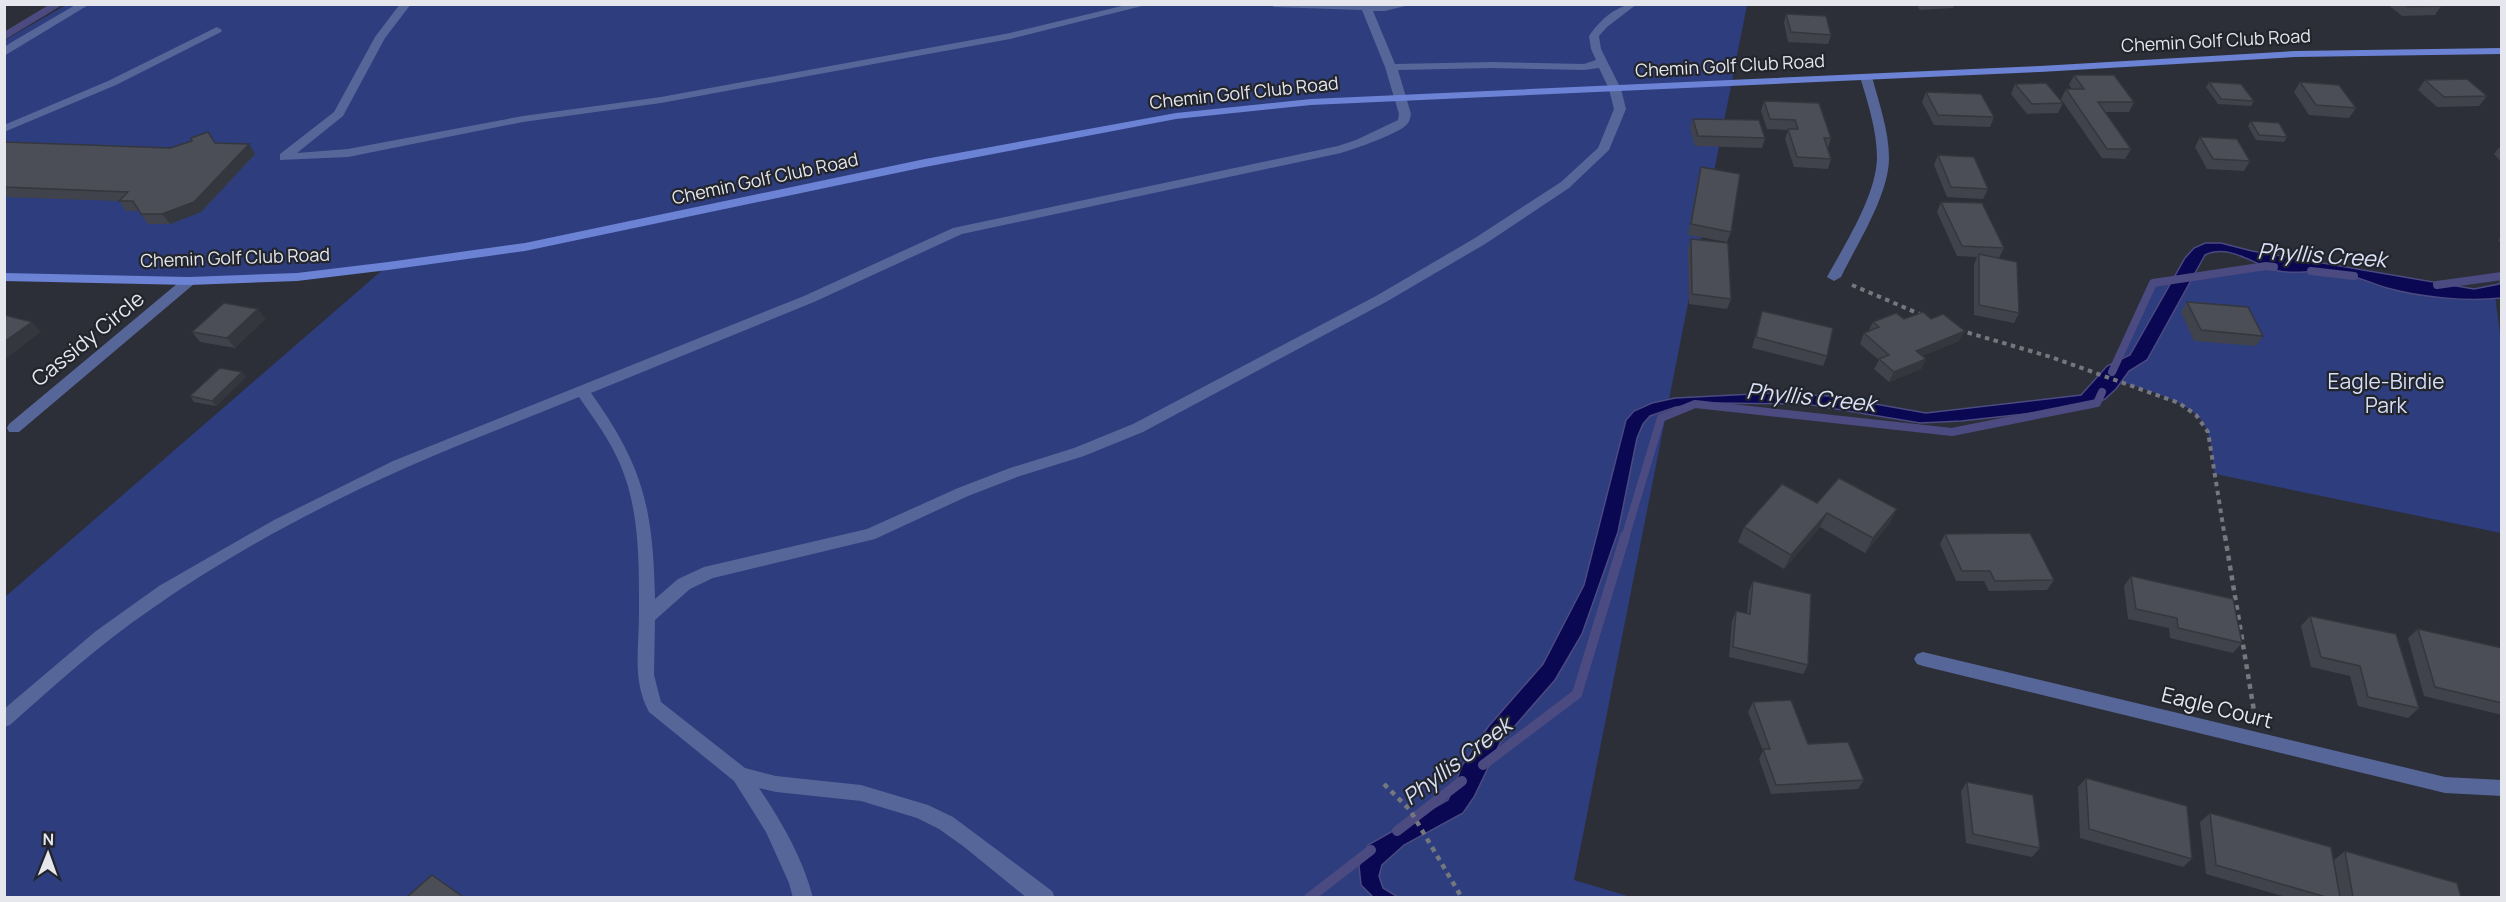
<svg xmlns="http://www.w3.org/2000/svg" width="2506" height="902" font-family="Manrope,sans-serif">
<rect width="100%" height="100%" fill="#2c2f38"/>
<g fill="#2e3d7d">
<polygon points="66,5 1747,5 1574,880 1631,897 5,897 5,597 387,266 297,277 189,281 5,277 5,40"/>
<path d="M2266,266L2495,295L2502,350L2501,533L2215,474C2212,458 2212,438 2204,424C2189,399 2135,387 2109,378L2153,283Z"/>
</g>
<path fill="#0a0853" stroke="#4c4b81" stroke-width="1.5" d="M2205,243H2221L2252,251L2474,289L2499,284L2501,280V298C2468,302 2419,297 2387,288C2370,283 2352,274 2334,272C2316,269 2297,275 2279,271C2254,266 2231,243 2205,255L2147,360L2129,371L2116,389L2105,399L2088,407L1961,421L1920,423L1806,404L1711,403L1676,407L1650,416L1643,424L1637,438L1618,532L1582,634L1555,680L1500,743L1474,797L1463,813L1404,845L1382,865L1379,876L1383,888L1398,897H1373L1361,885L1359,866L1368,845L1448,800L1463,764L1488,727L1543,664L1584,585L1626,420L1634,411L1652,403L1675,398L1773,393L1830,396L1926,413L2081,395L2107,366L2130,355L2185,258L2194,248Z"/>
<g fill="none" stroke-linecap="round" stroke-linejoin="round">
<polyline stroke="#4c4b81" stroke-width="7" points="4,36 57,4"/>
<g stroke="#4c4b81" stroke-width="8">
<polyline points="2311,271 2354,276"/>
<polyline points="2437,285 2502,276"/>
<polyline points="2112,372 2153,283 2266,266 2274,267"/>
<polyline points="1625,538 1661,418 1695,404 1952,432 2097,403 2102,392"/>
</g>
<g stroke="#4c4b81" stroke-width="10">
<polyline points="1483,765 1577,694 1625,536"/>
<polyline points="1397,831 1462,781"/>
<polyline points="1309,898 1371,850"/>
</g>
<g stroke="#74777e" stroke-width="4" stroke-dasharray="4.5 4.5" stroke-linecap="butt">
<polyline points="1852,285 1922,315"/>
<polyline points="1959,330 2051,357 2179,403 2196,415 2208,432 2225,538"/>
</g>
<g stroke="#74777e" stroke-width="4.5" stroke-dasharray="5 5" stroke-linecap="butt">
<polyline points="2225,536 2255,717"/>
<polyline points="1384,784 1410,810 1462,898"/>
</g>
<g fill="#566699" fill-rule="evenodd">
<polygon points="77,4 90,4 4,56 4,47 12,42"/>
<polygon points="400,4 411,4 385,38 343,116 297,153 348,149 523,116 661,97 1010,33 1130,4 1150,4 1010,39 661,103 523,122 348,157 280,160 280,154 334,112 375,37"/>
<path d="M1269,4H1413L1385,11H1373L1395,64L1492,62L1584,64L1596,60L1591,49L1589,36C1600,20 1617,4 1637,4L1607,27L1599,36L1601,49L1621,89L1626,109L1609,150L1569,188L1485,244L1386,302L1143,432L1084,456L1020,476L968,496L875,539L713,578L690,589L655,620L654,675L661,702L745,768L776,776L861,785L928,805L953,817L1052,891L1055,898H1027L963,846L939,829L917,818L861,801L776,792L759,788C781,821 803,858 813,898H793L789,883L766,832L734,781L649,712C632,680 639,649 639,614C639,564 640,510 620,464C610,440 594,419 579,397C521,421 461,443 403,469C316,508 228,555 150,610C100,644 55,685 10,725L4,727V709L96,631L159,586L274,520L393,461L804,296L953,228L1338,146L1356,140L1398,120L1399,114L1385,67L1362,10L1274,7ZM1492,68L1584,70L1599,68L1609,89L1614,109L1598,148L1561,182L1475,238L1376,296L1133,424L1074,448L1010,468L958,488L867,529L704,567L678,579L655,599C653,509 644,467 591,393L814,302L962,234L1341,153C1354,149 1402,133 1408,123C1410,120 1410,118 1411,114L1398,70Z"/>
<polygon points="217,27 222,30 221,32 116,85 4,132 4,125 108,81"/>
</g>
<g fill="#566699" fill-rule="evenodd">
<path d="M1866,74L1872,77C1879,103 1889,131 1889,158C1889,195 1857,244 1841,277L1834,281L1827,277C1845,244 1876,196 1877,158C1877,131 1868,103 1860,77Z"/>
<polygon points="189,277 194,278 196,281 194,284 19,432 9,432 7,428 9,424 184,278"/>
<polygon points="1923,652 2445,777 2502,780 2502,796 2445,793 1923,666 1917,664 1914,659 1917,654"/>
</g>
<polygon fill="#6b82d5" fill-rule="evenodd" points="2502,48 2502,54 2295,57 2040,72 1311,105 1176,119 925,167 525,251 388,270 297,281 189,285 4,281 4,273 189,277 297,273 388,262 525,243 925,159 1176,113 1311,99 2040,66 2295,51"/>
</g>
<g fill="#40434b">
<polygon points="1916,4 1955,4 1953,8 1920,10"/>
<polygon points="2387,4 2440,4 2441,6 2435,15 2402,16"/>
<polygon points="1786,14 1831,35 1828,44 1788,42 1784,23"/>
<polygon points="2074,75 2134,102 2129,112 2105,112 2131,149 2125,159 2102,158 2061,99 2066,89 2072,89 2069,85"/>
<polygon points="2425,80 2487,96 2479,106 2437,107 2418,90"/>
<polygon points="2209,82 2254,101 2251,106 2218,104 2206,87"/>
<polygon points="2300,82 2356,108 2349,118 2309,115 2294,92"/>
<polygon points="2015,84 2063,103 2058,113 2027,114 2011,94"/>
<polygon points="1926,92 1994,117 1990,127 1934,125 1922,102"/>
<polygon points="1764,101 1831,138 1828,148 1831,159 1828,169 1794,167 1785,139 1788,130 1767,129 1761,111"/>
<polygon points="1693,119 1765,138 1762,148 1695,146 1690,128"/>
<polygon points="2251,121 2287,137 2284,142 2256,140 2248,126"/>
<polygon points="2200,137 2250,161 2244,171 2207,169 2195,147"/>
<polygon points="4,142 170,148 215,143 255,154 201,212 170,224 148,224 139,211 126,211 119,201 4,197"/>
<polygon points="2502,144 2502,163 2494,154"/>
<polygon points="1938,155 1988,189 1983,199 1947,197 1934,165"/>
<polygon points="1701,167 1731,232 1727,242 1688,235 1698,177"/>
<polygon points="1941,202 2004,248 1999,258 2019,313 2014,323 1974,315 1974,265 1977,257 1957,256 1937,212"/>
<polygon points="2502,234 2502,242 2498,241"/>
<polygon points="1691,239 1731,299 1727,309 1689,304 1688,249"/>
<polygon points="2187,302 2263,336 2256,346 2194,341 2181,312"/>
<polygon points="258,309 265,319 235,348 200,342 192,332"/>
<polygon points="1762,311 1827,356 1823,366 1752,348"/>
<polygon points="1904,319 1959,341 1922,356 1926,359 1921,369 1889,382 1874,369 1879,360 1860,344 1864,333 1868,332 1873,322"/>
<polygon points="246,377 216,406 194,402 190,396"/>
<polygon points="1817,503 1897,509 1889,524 1865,553 1820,527 1784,569 1738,542 1744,527"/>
<polygon points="1945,534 2054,580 2047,590 1989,591 1984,581 1956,581 1940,544"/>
<polygon points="2131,576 2242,643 2233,653 2170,638 2169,628 2128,619 2124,586"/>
<polygon points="1753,581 1808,665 1803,674 1729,657 1732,621 1736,611 1747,613 1749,591"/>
<polygon points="2310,616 2419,708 2408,718 2358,706 2350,676 2311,667 2301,626"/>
<polygon points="2418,629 2502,648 2502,715 2424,696 2408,638"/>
<polygon points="1753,702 1808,744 1864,780 1858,789 1771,794 1759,759 1763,751 1748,712"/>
<polygon points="2086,778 2192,859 2183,867 2080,838 2078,787"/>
<polygon points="1967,782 2040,848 2032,857 1966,843 1961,791"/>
<polygon points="2210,813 2340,897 2286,897 2206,874 2200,822"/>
<polygon points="2345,851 2461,897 2340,897 2334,860"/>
</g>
<g fill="#34373d">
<polygon points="249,144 255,154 201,212 170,224 162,214"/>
<polygon points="258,309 265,319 235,348 227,338"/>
<polygon points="32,322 41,332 5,359 4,342"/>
<polygon points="1965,331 1959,341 1911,361 1916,351"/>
<polygon points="1926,359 1921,369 1889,382 1894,372"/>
<polygon points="242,372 246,377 216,406 212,401"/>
<polygon points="1897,509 1889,524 1865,553 1873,538"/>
<polygon points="1827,513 1820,527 1784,569 1791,555"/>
</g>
<g fill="#4b4e57" stroke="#34373d" stroke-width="1.5">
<polygon points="2405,4 2440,4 2441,6 2408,7"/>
<polygon points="1786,14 1826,16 1831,35 1791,32"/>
<polygon points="2074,75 2114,75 2134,102 2098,102 2131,149 2107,149 2066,89 2084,89"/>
<polygon points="2467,79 2487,96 2444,97 2425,80"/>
<polygon points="2209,82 2241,84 2254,101 2221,99"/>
<polygon points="2300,82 2339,85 2356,108 2316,105"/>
<polygon points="2046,83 2063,103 2032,104 2015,84"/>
<polygon points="1926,92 1981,94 1994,117 1938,115"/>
<polygon points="1764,101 1819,103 1831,138 1824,138 1831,159 1797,157 1788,129 1798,129 1795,120 1770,119"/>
<polygon points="1693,119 1759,120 1765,138 1698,136"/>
<polygon points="2251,121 2279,123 2287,137 2259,135"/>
<polygon points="208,132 215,143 249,144 194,202 162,214 141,214 133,201 119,201 128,192 4,187 4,142 170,148 192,141 191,138"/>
<polygon points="2200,137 2237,139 2250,161 2213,159"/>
<polygon points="1938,155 1974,157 1988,189 1951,187"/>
<polygon points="1701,167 1740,174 1731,232 1691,224"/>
<polygon points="1941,202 1982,203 2004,248 1962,246"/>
<polygon points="1691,239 1728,243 1731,299 1692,294"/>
<polygon points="1979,254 2017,262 2019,313 1979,305"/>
<polygon points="2187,302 2248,307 2263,336 2201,330"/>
<polygon points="224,303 258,309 227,338 192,332"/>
<polygon points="1762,311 1833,328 1827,356 1756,337"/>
<polygon points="1923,312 1931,319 1943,314 1965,331 1916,351 1926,359 1894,372 1879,359 1889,355 1864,333 1879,327 1873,322 1896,313 1904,319"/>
<polygon points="4,315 32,322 4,342"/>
<polygon points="220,368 242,372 212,401 190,396"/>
<polygon points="1839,478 1897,509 1873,538 1827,513 1791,555 1744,527 1782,484 1817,503"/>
<polygon points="2030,533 2054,580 1995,581 1990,571 1962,571 1945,534"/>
<polygon points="2131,576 2233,599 2242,643 2178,628 2177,618 2136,609"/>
<polygon points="1753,581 1811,594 1808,665 1733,647 1736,611 1750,614"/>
<polygon points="2310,616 2396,634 2419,708 2368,697 2360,666 2321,657"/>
<polygon points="2418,629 2502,648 2502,703 2435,687"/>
<polygon points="1791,700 1808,744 1848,742 1864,780 1776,785 1763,749 1770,749 1753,702"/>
<polygon points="2086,778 2187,806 2192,859 2089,829"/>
<polygon points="1967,782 2033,795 2040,848 1973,834"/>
<polygon points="2210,813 2331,847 2340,897 2326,897 2216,865"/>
<polygon points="2345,851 2457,883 2461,897 2353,897"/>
<polygon points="432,875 463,897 407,897"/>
</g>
<g text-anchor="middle" stroke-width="4.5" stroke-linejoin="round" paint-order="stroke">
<g font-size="18" fill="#e5e7ec" stroke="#23252d">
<text transform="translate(2216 41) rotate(-3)" y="6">Chemin Golf Club Road</text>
<text transform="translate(1730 66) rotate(-3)" y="6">Chemin Golf Club Road</text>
<text transform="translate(1244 93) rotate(-6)" y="6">Chemin Golf Club Road</text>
<text transform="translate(765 179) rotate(-12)" y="6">Chemin Golf Club Road</text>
<text transform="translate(235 258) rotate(-2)" y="6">Chemin Golf Club Road</text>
</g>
<g font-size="21" fill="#e5e7ec" stroke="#23252d">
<text transform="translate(88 339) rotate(-39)" y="7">Cassidy Circle</text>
<text transform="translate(2217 708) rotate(14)" y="7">Eagle Court</text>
</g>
<g font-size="21" fill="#d7dff5" stroke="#23252d">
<text x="2386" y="389">Eagle-Birdie<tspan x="2386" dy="24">Park</tspan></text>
</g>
<g font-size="22" font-style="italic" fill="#dbe2f8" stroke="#23252d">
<text transform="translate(2322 255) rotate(4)" y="8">Phyllis Creek</text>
<text transform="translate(1811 397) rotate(6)" y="8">Phyllis Creek</text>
<text transform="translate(1457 761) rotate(-37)" y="8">Phyllis Creek</text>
</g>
</g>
<rect width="2506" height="902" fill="none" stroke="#e5e7ec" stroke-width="12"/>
<g transform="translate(48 854) rotate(1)" stroke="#23252d" stroke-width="4.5" paint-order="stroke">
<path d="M0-4.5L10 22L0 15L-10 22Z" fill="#e5e7ec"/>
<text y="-9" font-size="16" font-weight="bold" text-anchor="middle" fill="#e5e7ec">N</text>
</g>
</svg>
